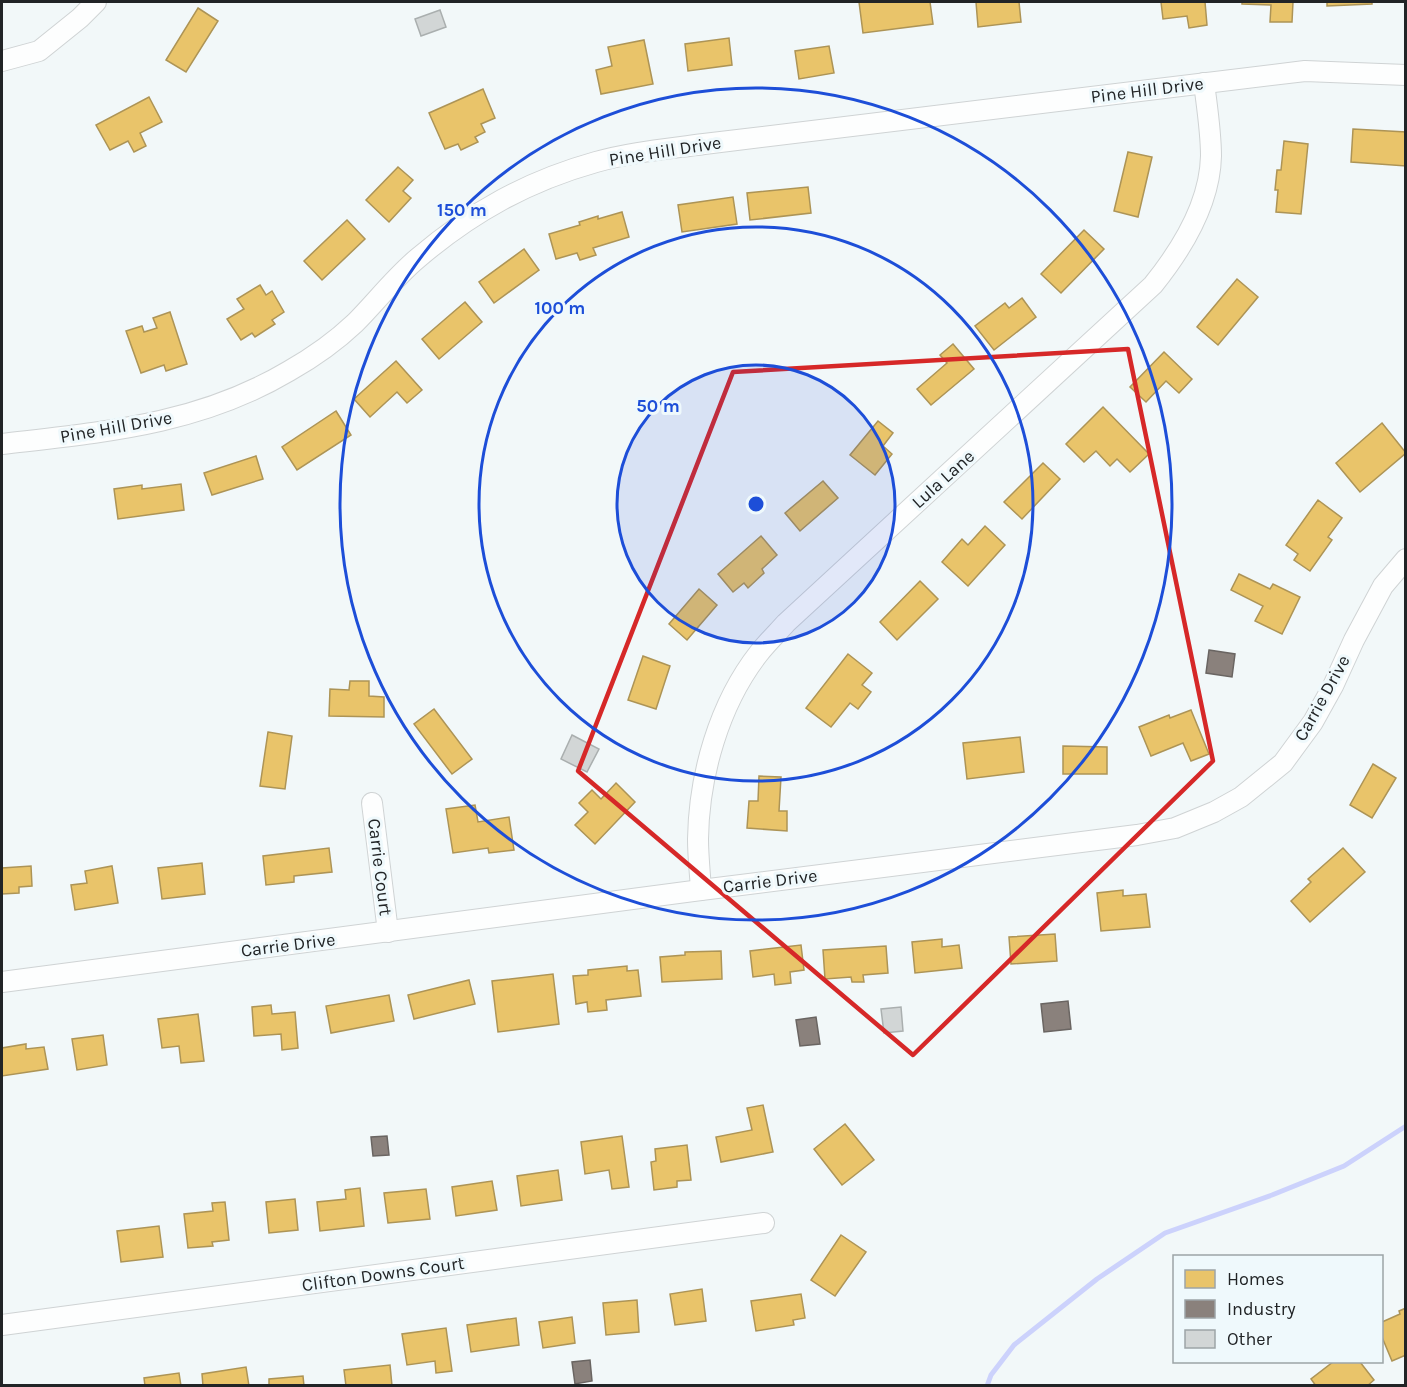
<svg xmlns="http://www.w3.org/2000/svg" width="1407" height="1387" font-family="Karla,sans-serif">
<rect width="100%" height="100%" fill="#f2f8f9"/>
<g fill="#e9c46a" stroke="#ad9456" stroke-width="1.5">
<polygon points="859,2 930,2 933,24 863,33"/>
<polygon points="976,2 1019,2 1021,22 978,27"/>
<polygon points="1161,2 1205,2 1207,25 1189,28 1187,16 1163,19"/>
<polygon points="1242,2 1293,2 1292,22 1270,22 1271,5 1242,4"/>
<polygon points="1327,2 1372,2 1372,4 1327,6"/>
<polygon points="198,8 218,21 186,72 166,60"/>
<polygon points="729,38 732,65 688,71 685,44"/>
<polygon points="644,40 653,84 601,94 596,70 612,66 608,47"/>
<polygon points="829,46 834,73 799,79 795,51"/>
<polygon points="483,89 495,118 481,124 485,132 475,137 478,142 461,150 458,144 445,149 429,113"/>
<polygon points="149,97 162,122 140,133 146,146 134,152 128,141 110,150 96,125"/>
<polygon points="1353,129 1406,132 1406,166 1351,162"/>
<polygon points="1284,141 1308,144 1301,214 1276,212 1278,190 1275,190 1277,170 1281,170"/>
<polygon points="1128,152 1152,157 1138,217 1114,211"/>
<polygon points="398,167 413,180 403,191 411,198 389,222 366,200"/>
<polygon points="808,187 811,213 750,220 747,193"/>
<polygon points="733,197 737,224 682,232 678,205"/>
<polygon points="622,212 629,237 593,248 596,255 580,260 577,253 556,259 549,234 580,225 579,222 598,216 598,219"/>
<polygon points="347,220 365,239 322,280 304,261"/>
<polygon points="1084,230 1104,249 1061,293 1041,274"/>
<polygon points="524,249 539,270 494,303 479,282"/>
<polygon points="1237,279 1258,297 1218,345 1197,327"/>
<polygon points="260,285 266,295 272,291 284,312 272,320 275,324 255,337 252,333 241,340 227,319 244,309 237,299"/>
<polygon points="1022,298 1036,317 994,350 975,326 1005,303 1009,308"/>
<polygon points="465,302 482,322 439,359 422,339"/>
<polygon points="170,312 187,364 166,371 164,365 141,373 126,331 142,326 144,332 157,328 153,318"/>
<polygon points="953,344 974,369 931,405 917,389 947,363 940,355"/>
<polygon points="1164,352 1192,379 1179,393 1166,381 1146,402 1130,387"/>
<polygon points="396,361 422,390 407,403 397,392 370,417 354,399"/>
<polygon points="1103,407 1149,454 1130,472 1117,459 1110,466 1096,451 1084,462 1066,444"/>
<polygon points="336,411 351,435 297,470 282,447"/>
<polygon points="878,421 893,433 883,446 892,454 875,475 850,455"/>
<polygon points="1382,423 1406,453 1360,492 1336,463"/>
<polygon points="256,456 263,479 212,495 204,473"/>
<polygon points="1043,463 1060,479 1022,519 1004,502"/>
<polygon points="823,481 838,498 800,531 785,513"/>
<polygon points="181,484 184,510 118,519 114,489 142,485 142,489"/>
<polygon points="1318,500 1342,518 1328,537 1332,540 1310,571 1294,560 1298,554 1286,545"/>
<polygon points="985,526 1005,545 968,586 942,562 962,539 968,545"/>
<polygon points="761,536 777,555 762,569 764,573 748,588 744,583 733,592 718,574"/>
<polygon points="1239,574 1270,589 1273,584 1300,597 1282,634 1255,621 1263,606 1231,590"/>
<polygon points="920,581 938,599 897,640 880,622"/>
<polygon points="699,589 717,605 687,640 669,624"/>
<polygon points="848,654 872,673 862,685 871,692 858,709 850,703 831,727 806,708"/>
<polygon points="643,656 670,666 656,709 628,700"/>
<polygon points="350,681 369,681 369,696 384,697 384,717 329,716 330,689 349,690"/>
<polygon points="434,709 472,759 452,774 414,724"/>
<polygon points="1191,710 1209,754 1191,761 1183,743 1151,756 1139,727 1169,715 1170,718"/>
<polygon points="268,732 292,736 285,789 260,786"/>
<polygon points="1020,737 1024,772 967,779 963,743"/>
<polygon points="1063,746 1107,747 1107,774 1063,774"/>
<polygon points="1373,764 1396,778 1372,818 1350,805"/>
<polygon points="759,776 781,777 779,811 787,811 787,831 747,828 749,801 758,801"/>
<polygon points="616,783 635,802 595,844 575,825 588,812 579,803 592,790 601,799"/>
<polygon points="475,805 478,822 509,817 514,850 489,853 488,848 453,853 446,809"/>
<polygon points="329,848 332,872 294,876 294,882 266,885 263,856"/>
<polygon points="1343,848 1365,872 1310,922 1291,901 1311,882 1308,879"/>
<polygon points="202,863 205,894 162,899 158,868"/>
<polygon points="31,866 32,886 19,887 19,893 2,894 2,868"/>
<polygon points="112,866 118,903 75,910 71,885 87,883 85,871"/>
<polygon points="1123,890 1123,896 1146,894 1150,927 1101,931 1097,893"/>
<polygon points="1055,934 1057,961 1011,964 1009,937"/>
<polygon points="942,939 942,947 959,945 962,968 915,973 912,942"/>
<polygon points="801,945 804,970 790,972 791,983 775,985 774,974 753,977 750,951"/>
<polygon points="886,946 888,973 863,975 864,982 852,982 851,977 825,979 823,950"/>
<polygon points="721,951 722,979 662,982 660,957 685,955 685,952"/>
<polygon points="627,966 627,971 638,970 641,996 606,1000 607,1010 588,1012 587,1002 576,1004 573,976 588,975 588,970"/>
<polygon points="553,974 559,1024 498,1032 492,981"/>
<polygon points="469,980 475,1004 414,1019 408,995"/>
<polygon points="389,995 394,1021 331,1033 326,1006"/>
<polygon points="271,1005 272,1014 295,1012 298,1048 282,1050 281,1034 254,1036 252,1007"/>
<polygon points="198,1014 204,1061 181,1063 179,1046 162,1048 158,1019"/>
<polygon points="103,1035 107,1065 77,1070 72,1039"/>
<polygon points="26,1044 26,1049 44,1047 48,1069 2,1076 2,1048"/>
<polygon points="763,1105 773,1152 721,1162 716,1137 752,1130 747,1108"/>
<polygon points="845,1124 874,1160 842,1185 814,1149"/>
<polygon points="622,1136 629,1187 612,1189 609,1170 585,1174 581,1142"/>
<polygon points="687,1145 691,1180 677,1181 677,1187 654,1190 651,1162 656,1161 655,1149"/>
<polygon points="558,1170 562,1200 521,1206 517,1176"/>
<polygon points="492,1181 497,1210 456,1216 452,1187"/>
<polygon points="360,1188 364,1226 320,1231 317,1202 346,1199 345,1190"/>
<polygon points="426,1189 430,1219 388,1223 384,1193"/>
<polygon points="295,1199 298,1230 269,1233 266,1202"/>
<polygon points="225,1202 229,1240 212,1242 213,1246 188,1248 184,1214 213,1211 212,1203"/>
<polygon points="159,1226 163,1257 121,1262 117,1231"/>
<polygon points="841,1235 866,1252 835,1296 811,1280"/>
<polygon points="702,1289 706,1321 675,1325 670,1294"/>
<polygon points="801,1294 805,1318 793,1320 794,1325 756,1331 751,1301"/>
<polygon points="637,1300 639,1332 606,1335 603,1303"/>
<polygon points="1406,1308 1406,1355 1392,1361 1382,1337 1382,1322 1400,1314 1399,1311"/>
<polygon points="572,1317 575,1343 543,1348 539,1322"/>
<polygon points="516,1318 519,1345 471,1352 467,1325"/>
<polygon points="446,1328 452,1371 436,1373 435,1361 407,1365 402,1334"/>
<polygon points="1333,1362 1360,1362 1374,1380 1367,1386 1316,1386 1311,1379"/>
<polygon points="390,1365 392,1386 346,1386 344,1370"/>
<polygon points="246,1367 249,1386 203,1386 202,1374"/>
<polygon points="179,1373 181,1386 145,1386 144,1378"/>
<polygon points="303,1376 304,1386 269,1386 269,1379"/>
</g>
<g fill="#8a817c" stroke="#6a6562" stroke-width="1.5">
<polygon points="1209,650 1235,654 1232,677 1206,673"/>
<polygon points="1068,1001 1071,1029 1044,1032 1041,1004"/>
<polygon points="816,1017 820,1044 800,1046 796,1020"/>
<polygon points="387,1136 389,1155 373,1156 371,1137"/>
<polygon points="590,1360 592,1381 575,1384 572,1362"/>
</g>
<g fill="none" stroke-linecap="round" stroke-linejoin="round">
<polyline stroke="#ccd2fc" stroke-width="5" points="987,1386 991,1375 1014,1345 1097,1279 1165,1233 1272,1195 1344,1166 1406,1126"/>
</g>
<g fill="#d2d6d6" stroke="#aaafaf" stroke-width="1.5">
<polygon points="440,10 446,27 421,36 415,19"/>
<polygon points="572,735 599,749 587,772 561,759"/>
<polygon points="901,1007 903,1031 884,1033 881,1009"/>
</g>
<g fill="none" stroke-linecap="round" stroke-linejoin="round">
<g stroke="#cfd3d4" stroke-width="22">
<g id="minor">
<polyline points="2,61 39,51 80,18 96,2"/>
<path d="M2,444C104,432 198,425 289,371C312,358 336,341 355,323C376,302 395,277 418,258C472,212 528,181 596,162C631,152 668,149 704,144L1305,71L1406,75"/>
<polyline points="372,803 388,932"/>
<path d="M701,890C700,873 698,856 698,839C699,775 719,704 759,653C767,643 777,633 786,623L1153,285C1182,249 1210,204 1211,156C1211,132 1207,107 1204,83"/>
<polyline points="2,982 701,890 1137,835 1175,828 1214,812 1241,797 1283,763 1313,722 1333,686 1354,640 1383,586 1406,559"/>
<polyline points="2,1325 764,1223"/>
</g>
</g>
<use href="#minor" stroke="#fdfefe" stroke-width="20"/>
</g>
<path fill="none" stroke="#d62828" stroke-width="4.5" stroke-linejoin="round" d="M1128,349L1213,761L913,1055L578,771L733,372Z"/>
<circle cx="756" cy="504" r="139" fill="#1d4ed8" fill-opacity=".12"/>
<g fill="none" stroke="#1d4ed8" stroke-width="3">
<circle cx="756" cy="504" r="139"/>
<circle cx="756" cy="504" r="277"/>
<circle cx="756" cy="504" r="416"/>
</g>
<g text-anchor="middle" stroke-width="6" stroke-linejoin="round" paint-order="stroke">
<g font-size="18" fill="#212426" stroke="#eff9fc">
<text transform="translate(1147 90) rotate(-7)" y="6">Pine Hill Drive</text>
<text transform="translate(665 151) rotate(-9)" y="6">Pine Hill Drive</text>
<text transform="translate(116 427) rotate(-10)" y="6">Pine Hill Drive</text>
<text transform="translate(943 479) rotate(-42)" y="6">Lula Lane</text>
<text transform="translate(1322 698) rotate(-61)" y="6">Carrie Drive</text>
<text transform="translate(380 867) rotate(83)" y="6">Carrie Court</text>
<text transform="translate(770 881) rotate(-7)" y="6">Carrie Drive</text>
<text transform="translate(288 945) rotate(-7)" y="6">Carrie Drive</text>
<text transform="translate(383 1274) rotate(-8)" y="6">Clifton Downs Court</text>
</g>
</g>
<circle cx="756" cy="504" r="9" fill="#1d4ed8" stroke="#eff9fc" stroke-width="3"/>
<g font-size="18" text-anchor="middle" font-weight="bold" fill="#1d4ed8" stroke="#eff9fc" stroke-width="6" stroke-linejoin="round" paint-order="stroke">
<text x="462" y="216">150 m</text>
<text x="560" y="314">100 m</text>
<text x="658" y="412">50 m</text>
</g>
<rect width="1407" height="1387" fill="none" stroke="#212426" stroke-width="6"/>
<rect x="1173" y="1255" width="210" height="108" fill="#eff9fc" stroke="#9da4a6" stroke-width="1.5"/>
<rect x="1185" y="1270" width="30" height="18" fill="#e9c46a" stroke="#9da4a6" stroke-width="1.5"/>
<text x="1227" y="1285" font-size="18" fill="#212426">Homes</text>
<rect x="1185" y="1300" width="30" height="18" fill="#8a817c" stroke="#9da4a6" stroke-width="1.5"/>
<text x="1227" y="1315" font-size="18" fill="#212426">Industry</text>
<rect x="1185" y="1330" width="30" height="18" fill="#d2d6d6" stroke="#9da4a6" stroke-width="1.5"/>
<text x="1227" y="1345" font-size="18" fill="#212426">Other</text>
</svg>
